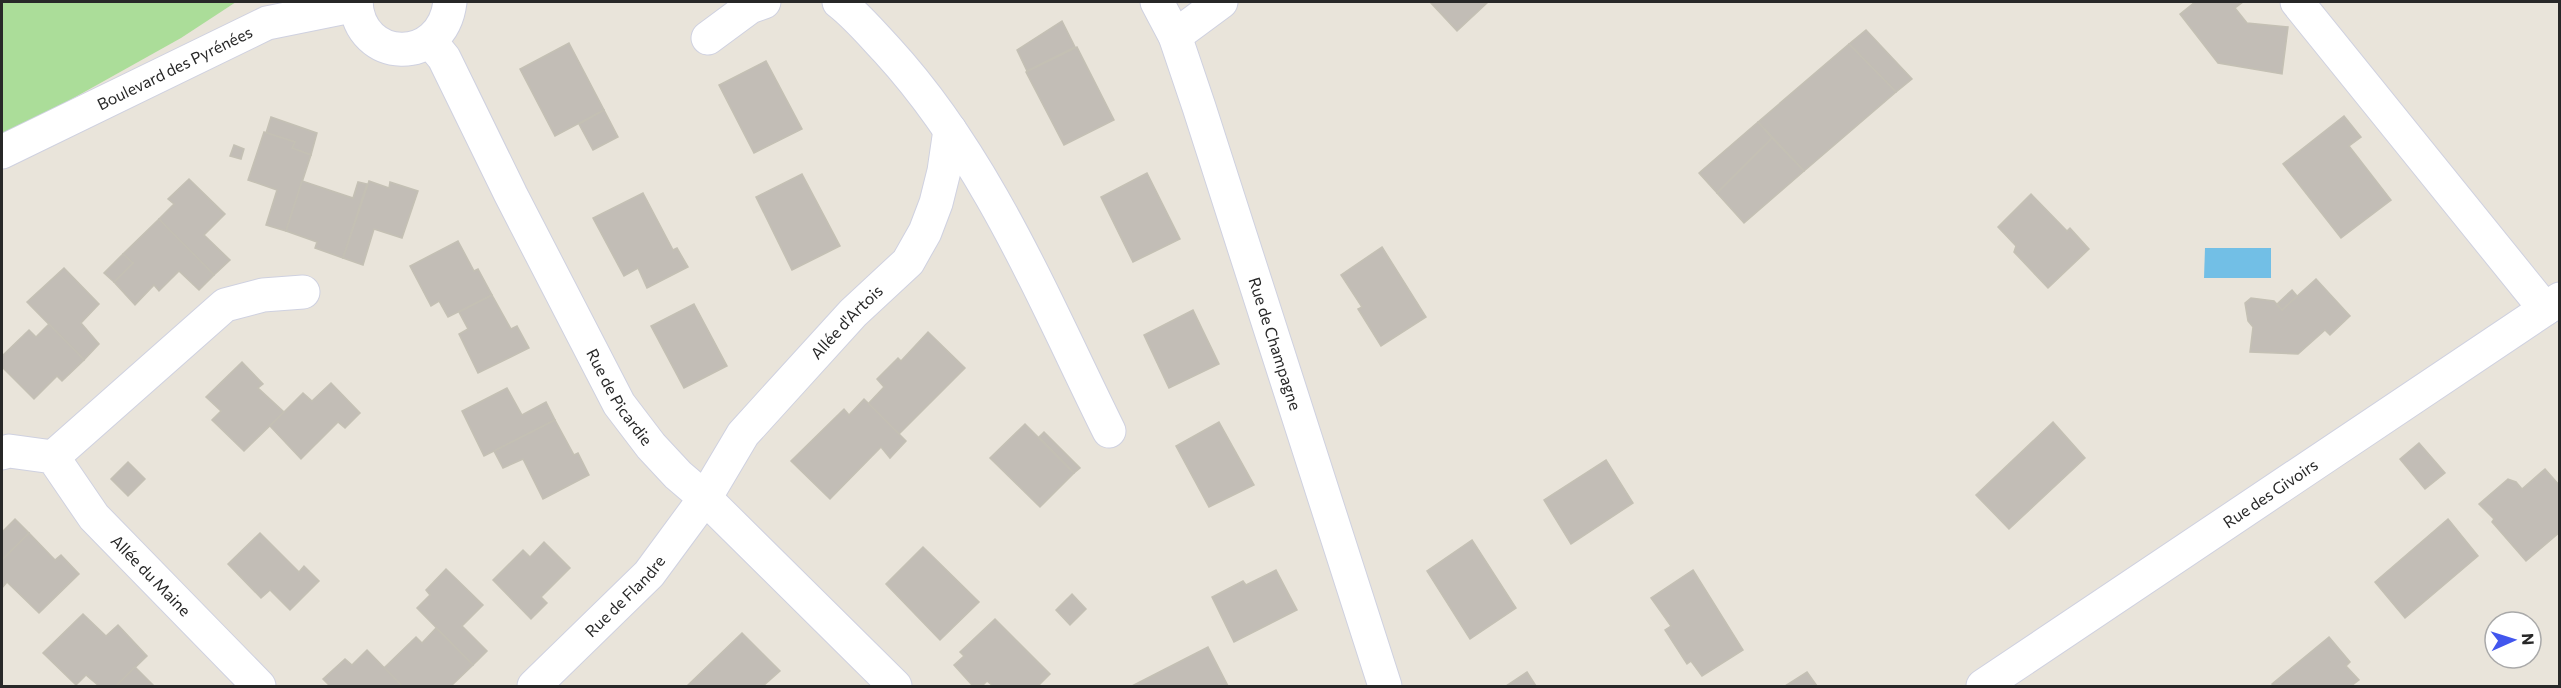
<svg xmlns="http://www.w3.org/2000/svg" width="2561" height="688" font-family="Commissioner,sans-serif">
<rect width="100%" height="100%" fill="#e9e4da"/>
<polygon fill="#abdd99" points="2,2 236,2 181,38 2,138"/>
<polygon fill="#72bfe6" points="2205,248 2271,248 2271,278 2204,278"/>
<g fill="#c2bdb6" stroke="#c4c0b4" stroke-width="1.5">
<polygon points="1430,2 1488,2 1457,31"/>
<polygon points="2195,2 2243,2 2235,8 2247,23 2288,27 2282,74 2218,63 2180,14"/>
<polygon points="1062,21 1075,47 1027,71 1017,50"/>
<polygon points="1866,30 1912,79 1896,92 1849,44"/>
<polygon points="569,43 604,110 555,136 520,69"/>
<polygon points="1849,44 1896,92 1804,171 1758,122"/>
<polygon points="1077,47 1114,120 1064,145 1026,72"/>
<polygon points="766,61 802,129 754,153 719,85"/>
<polygon points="604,110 618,137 593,150 579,124"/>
<polygon points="2344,116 2361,137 2349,146 2391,200 2341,238 2283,164"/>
<polygon points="271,117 317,133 311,155 292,148 295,142 266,133"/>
<polygon points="1758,122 1772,138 1717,193 1699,173"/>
<polygon points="264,132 295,142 292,148 311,155 286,231 266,225 277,190 248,180"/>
<polygon points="1772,138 1804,171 1744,223 1717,193"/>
<polygon points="234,145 244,149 241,159 230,156"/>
<polygon points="1147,173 1180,239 1133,262 1101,197"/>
<polygon points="802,174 840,246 792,270 756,197"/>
<polygon points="189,179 225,214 204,235 230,260 214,275 159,219 174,204 168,199"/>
<polygon points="302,181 353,198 358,182 367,184 343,258 315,248 317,242 286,231"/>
<polygon points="369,181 389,188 390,182 418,191 402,238 374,229 363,265 343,258"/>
<polygon points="643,193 673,250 677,248 688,267 647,288 638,268 624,276 593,218"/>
<polygon points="2031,194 2067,231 2070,228 2089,249 2048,288 2014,252 2016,246 1998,227"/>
<polygon points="159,219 214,275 199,290 179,271 159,291 154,285 135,305 114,282 133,263 123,254"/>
<polygon points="458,241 474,271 478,269 492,295 448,317 439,301 431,306 410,266"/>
<polygon points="1382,247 1426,317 1381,346 1358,309 1362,307 1341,275"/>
<polygon points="123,254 133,263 114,282 104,273"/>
<polygon points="64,268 99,304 81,323 99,344 84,360 27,302"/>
<polygon points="2316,279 2350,316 2330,335 2325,330 2298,354 2250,352 2253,327 2248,321 2245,303 2251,298 2274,301 2282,310"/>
<polygon points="2292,290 2297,296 2282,310 2277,304"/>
<polygon points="492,295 511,329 517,326 529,348 478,373 459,334 468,329 459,312"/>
<polygon points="694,304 727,366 684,388 651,326"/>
<polygon points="1193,310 1219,364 1169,388 1144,335"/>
<polygon points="49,324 84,360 62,381 57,376 34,399 2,367 2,356 29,330 36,337"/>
<polygon points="928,332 965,368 899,434 868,404 884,387 877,379 898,358 901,361"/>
<polygon points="242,362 263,384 258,388 284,412 244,451 212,420 221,411 206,397"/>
<polygon points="331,383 360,413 345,428 338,422 301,459 270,426 303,393 312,401"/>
<polygon points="507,388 522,415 546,402 555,420 484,456 462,411"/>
<polygon points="864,399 906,441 890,458 881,447 830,499 791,461 844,409 849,415"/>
<polygon points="555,420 574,455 578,453 589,475 543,499 523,459 503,468 494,451"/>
<polygon points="1219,422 1254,485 1209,507 1176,446"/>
<polygon points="2053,422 2085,458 2009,529 1976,495"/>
<polygon points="1025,424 1074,473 1040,507 990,458"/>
<polygon points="1044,432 1080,468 1074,473 1039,437"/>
<polygon points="2419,443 2445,473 2425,489 2400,459"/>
<polygon points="1606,460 1633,503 1571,544 1544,500"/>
<polygon points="128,462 145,479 128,496 111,479"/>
<polygon points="2545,469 2560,486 2560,532 2526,561 2492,522 2494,519 2479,504 2508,479 2516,482 2522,489"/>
<polygon points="15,519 29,533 2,560 2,532"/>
<polygon points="2448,519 2478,556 2405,618 2375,582"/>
<polygon points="29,533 55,560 61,555 79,574 39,613 7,582 2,588 2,560"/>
<polygon points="260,533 299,572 304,566 319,581 290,610 270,590 261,598 228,564"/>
<polygon points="1472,540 1516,608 1470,639 1427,571"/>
<polygon points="544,542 570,568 541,597 547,603 531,619 493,580 523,550 530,557"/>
<polygon points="923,547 979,602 940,640 886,584"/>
<polygon points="446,569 483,605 462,626 487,651 473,665 417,608 430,595 426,590"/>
<polygon points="1276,570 1297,610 1234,642 1212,597 1243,581 1246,585"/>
<polygon points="1693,570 1743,650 1702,676 1691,661 1687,664 1665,630 1671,626 1651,598"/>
<polygon points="1072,594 1086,609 1070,625 1056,610"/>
<polygon points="83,614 106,636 118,625 147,656 116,686 99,686 86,675 76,685 43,653"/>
<polygon points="995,619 1050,674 1038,686 993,686 987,681 983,685 972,685 954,665 964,656 960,652"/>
<polygon points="436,628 473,665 451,686 402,686 384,668 416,637 422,643"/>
<polygon points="742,633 780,671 763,686 687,686"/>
<polygon points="2329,637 2350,662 2346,666 2359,680 2351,686 2274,686 2272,684"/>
<polygon points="1208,647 1228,686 1132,686"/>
<polygon points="367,650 402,686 330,686 323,679 345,659 352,665"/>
<polygon points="135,667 154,686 116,686"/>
<polygon points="1527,672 1536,686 1506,686"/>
<polygon points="1807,672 1817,686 1785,686"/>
</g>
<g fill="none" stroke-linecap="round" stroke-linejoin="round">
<g stroke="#cfd1e0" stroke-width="35">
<g id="minor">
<path d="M356,2C359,63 442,67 450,2"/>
<path d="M839,2C857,16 871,33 887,50C987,159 1044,300 1109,431"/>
<path id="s1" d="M1157,2L1175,36L1199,107L1385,686"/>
<polyline points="2297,2 2545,309"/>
<polyline points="1175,36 1221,2"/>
<polyline points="708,38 750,7 764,2"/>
<path id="s2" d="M430,41L444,58L511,195L619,404L651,446L678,475L705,498L895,686"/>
<path id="s3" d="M2,152L267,23L356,5"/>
<path id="s4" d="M2,453L9,451L53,457L94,517L259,686"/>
<polyline points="53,457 225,305 263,295 303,292"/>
<path id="s5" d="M534,686L649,574L705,498L743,434L853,313L908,262L925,232L936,203L944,171L950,130"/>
<path id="s6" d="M1983,686L2560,299"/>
</g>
</g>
<use href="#minor" stroke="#fff" stroke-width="33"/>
</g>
<g text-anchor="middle" stroke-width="4.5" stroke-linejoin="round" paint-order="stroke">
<g font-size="16" fill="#282828" stroke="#fff">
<text dy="6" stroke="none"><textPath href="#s3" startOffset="192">Boulevard des Pyrénées</textPath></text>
<text dy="6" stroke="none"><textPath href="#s5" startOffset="482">Allée d'Artois</textPath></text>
<text dy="6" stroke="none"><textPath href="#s1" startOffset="362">Rue de Champagne</textPath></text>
<text dy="6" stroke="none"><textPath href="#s2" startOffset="404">Rue de Picardie</textPath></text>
<text dy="6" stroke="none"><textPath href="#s6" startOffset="346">Rue des Givoirs</textPath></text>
<text dy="6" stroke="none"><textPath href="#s4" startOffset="206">Allée du Maine</textPath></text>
<text dy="6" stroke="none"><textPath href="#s5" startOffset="128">Rue de Flandre</textPath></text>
</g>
</g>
<rect width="2561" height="688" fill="none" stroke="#282828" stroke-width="6"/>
<g transform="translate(2513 640) rotate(87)"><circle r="28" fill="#ffffff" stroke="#a9a9a9" stroke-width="1.5"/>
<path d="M0-4.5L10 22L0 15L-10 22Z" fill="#4256ee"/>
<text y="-9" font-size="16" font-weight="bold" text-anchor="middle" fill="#282828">N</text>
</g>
</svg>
